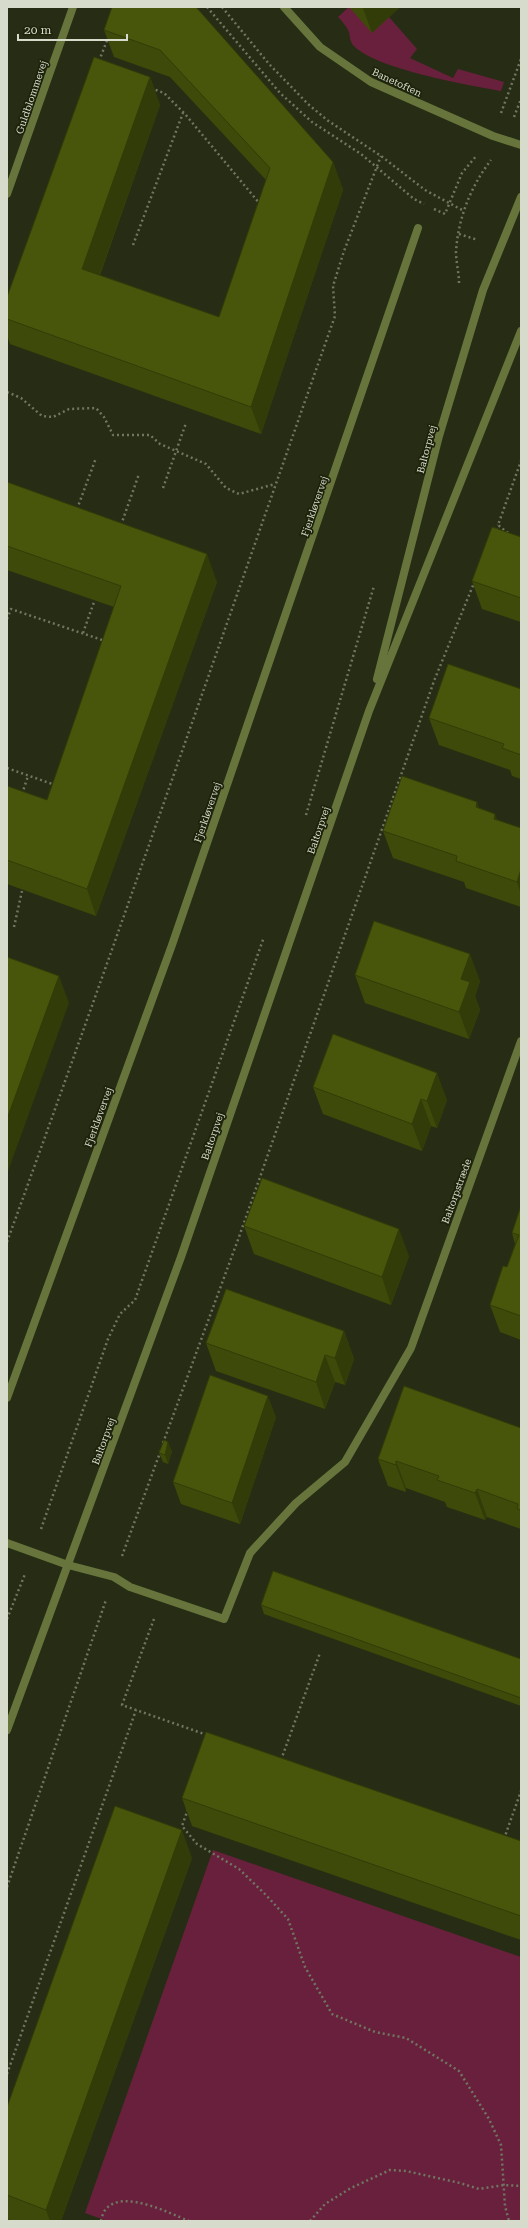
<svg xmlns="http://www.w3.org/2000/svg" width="528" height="2228" font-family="'Roboto Serif',serif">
<rect width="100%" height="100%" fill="#262d14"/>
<g fill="#69203d">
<path d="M349,7L389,17L417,49L410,58L453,78L458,69L504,82L501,91C468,85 376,69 354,46C350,42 350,37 349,32C347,27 342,21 338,17Z"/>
<polygon points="213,1850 521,1957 521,2221 107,2221 85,2213"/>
</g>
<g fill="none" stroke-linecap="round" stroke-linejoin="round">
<g stroke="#707661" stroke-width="2.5" stroke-dasharray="2 3" stroke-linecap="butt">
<polyline points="207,7 280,93 312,122 361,154 414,199 424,204"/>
<polyline points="222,7 269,64 308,104 327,120 381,156 425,190 464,211"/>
<polyline points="99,61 108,38"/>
<polyline points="151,88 164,93 185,114 260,204"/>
<polyline points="501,113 521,59"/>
<polyline points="514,117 521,99"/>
<polyline points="434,209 445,214 462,173 477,155"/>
<polyline points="459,234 478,240"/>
<polyline points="133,245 183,113"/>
<path d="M459,283C459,273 456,262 456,252C458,218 471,186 491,160"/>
<polyline points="7,392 21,398 42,416 53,417 69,409 96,408 104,417 113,435 150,435 160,444 206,464 226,488 239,494 275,484"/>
<polyline points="163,488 186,423"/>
<polyline points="77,509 96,458"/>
<polyline points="121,525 139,474"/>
<polyline points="496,530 498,525"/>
<polyline points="508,533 498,525 521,461"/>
<polyline points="7,619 11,609 105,641"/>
<polyline points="83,633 94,602"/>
<polyline points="7,768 55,785"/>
<polyline points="22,794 28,776"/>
<polyline points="306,815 374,586"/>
<polyline points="14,927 22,891"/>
<path d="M7,1242C119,934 226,625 335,316L333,286L344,251L381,156"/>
<polyline points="163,1443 239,1237 434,681 474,583"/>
<polyline points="41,1529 108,1339 120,1314 135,1300 264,937"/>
<polyline points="122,1556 161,1450"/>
<polyline points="7,1619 25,1574"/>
<polyline points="154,1619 122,1705 207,1735"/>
<polyline points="281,1760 320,1653"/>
<polyline points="188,1809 182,1826 197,1844 239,1869 266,1895 288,1919 305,1967 332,2014 375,2032 406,2038 459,2071 489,2119 501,2145 505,2206 509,2221"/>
<polyline points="504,1839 521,1791"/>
<polyline points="7,1887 106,1600"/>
<polyline points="7,2074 136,1710"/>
<path d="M101,2221C102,2217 103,2212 106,2209C123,2189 169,2213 189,2221"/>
<polyline points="310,2221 325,2204 351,2188 390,2170 406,2171 460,2183 479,2189 504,2185 521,2186"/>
</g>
<polyline stroke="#67753d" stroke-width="8" points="68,1565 114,1577 130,1587 224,1619 250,1553 296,1503 345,1462 411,1348 521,1041"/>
<g stroke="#67753d" stroke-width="8">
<polyline points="284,7 320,47 371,82 493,136 521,145"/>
<polyline points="7,194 73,7"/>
<polyline points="7,1398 172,945 418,228"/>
<polyline points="7,1543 68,1565"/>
</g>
<g stroke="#67753d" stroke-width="8">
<polyline points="377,679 439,436 483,290 521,197"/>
<polyline points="7,1730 181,1257 369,711 521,331"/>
</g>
</g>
<g fill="#3d4a09">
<polygon points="112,7 333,162 343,190 261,434 10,344 7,335 7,297 150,77 160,105 100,275 219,317 266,180 170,77 114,57 104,30"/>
<polygon points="349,7 400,7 372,33"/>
<polygon points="7,482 217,582 96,916 7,884 7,786 47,800 114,607 7,570"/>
<polygon points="521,537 521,622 482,609 472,581"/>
<polygon points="521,689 521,779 512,776 510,770 439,745 429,718"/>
<polygon points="480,809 498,820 521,828 521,907 466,888 464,882 393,858 383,831"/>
<polygon points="355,975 480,981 475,996 480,1010 469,1039 365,1003"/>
<polygon points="313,1087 447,1100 437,1128 431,1126 422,1151 323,1114"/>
<polygon points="521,1206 521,1340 500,1332 490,1305 507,1267 515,1244 512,1233"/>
<polygon points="244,1226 409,1256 391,1305 254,1254"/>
<polygon points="344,1331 354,1359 345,1385 335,1382 325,1409 216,1371 206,1343"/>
<polygon points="276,1417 240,1524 181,1504 173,1482"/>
<polygon points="521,1428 521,1529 487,1517 485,1520 447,1507 445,1502 406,1488 406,1492 388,1486 378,1459"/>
<polygon points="172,1451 168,1464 163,1462 159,1453"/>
<polygon points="261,1605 521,1659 521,1706 264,1614"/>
<polygon points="182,1798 521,1841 521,1940 192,1826"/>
<polygon points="192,1858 61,2221 12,2221 7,2219 7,2107"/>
</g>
<g fill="#323c08">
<polygon points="364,7 400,7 372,33 363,8"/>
<polygon points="150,77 160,105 92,296 82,269"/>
<polygon points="333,162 343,190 261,434 251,407"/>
<polygon points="207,554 217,582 96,916 87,889"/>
<polygon points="477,802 487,830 476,807"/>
<polygon points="495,814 505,841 494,819"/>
<polygon points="521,869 521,894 517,882"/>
<polygon points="470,954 480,981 475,996 480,1010 469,1039 459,1012 461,979"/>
<polygon points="59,976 69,1003 7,1174 7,1119"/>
<polygon points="437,1073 447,1100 437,1128 427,1101"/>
<polygon points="421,1099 431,1126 422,1151 412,1124"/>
<polygon points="399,1229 409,1256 391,1305 382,1277"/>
<polygon points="344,1331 354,1359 345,1385 335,1358"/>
<polygon points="325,1355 335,1382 325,1409 316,1382"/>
<polygon points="268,1396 276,1417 240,1524 232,1503"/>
<polygon points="168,1442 172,1451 168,1464 165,1455"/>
<polygon points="396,1461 406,1488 406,1492 396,1465"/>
<polygon points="477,1489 487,1517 485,1520 475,1493"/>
<polygon points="182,1830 192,1858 61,2221 50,2221 46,2210"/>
</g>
<g fill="#47560b" stroke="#323c08">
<polygon points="112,7 196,7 333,162 251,407 7,319 7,297 94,57 150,77 82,269 219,317 270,168 160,50 104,30"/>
<polygon points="7,482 207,554 87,889 7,860 7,786 47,800 121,586 7,546"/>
<polygon points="492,527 521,537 521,598 472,581"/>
<polygon points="448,664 521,689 521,755 502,748 504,744 429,718"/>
<polygon points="402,776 477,802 476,807 495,814 494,819 521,828 521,869 517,882 456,861 457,856 383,831"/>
<polygon points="374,921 470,954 461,979 470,982 459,1012 355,975"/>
<polygon points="7,957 59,976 7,1119"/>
<polygon points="333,1034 437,1073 427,1101 421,1099 412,1124 313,1087"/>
<polygon points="262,1178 399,1229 382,1277 244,1226"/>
<polygon points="521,1206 521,1316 490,1305 503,1266 507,1267 519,1235 512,1233"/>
<polygon points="226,1289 344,1331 335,1358 325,1355 316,1382 206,1343"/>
<polygon points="210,1375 268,1396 232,1503 173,1482"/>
<polygon points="404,1386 521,1428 521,1510 517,1509 518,1504 477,1489 475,1493 437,1480 439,1476 396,1461 396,1465 378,1459"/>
<polygon points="164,1440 168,1442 165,1455 159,1453"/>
<polygon points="273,1571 521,1659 521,1698 261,1605"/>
<polygon points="206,1732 521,1841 521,1916 182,1798"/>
<polygon points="115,1806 182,1830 46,2210 7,2195 7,2107"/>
</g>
<g text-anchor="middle" stroke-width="3.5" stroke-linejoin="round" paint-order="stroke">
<g font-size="10" fill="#d6dbcb" stroke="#1d230a">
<text transform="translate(397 82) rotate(25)" y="4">Banetoften</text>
<text transform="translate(31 97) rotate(-71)" y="4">Guldblommevej</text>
<text transform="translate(426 449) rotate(-75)" y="4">Baltorpvej</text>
<text transform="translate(314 506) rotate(-71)" y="4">Fjerkløvervej</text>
<text transform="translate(207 812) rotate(-71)" y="4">Fjerkløvervej</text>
<text transform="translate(318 830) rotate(-71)" y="4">Baltorpvej</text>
<text transform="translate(98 1117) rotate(-70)" y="4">Fjerkløvervej</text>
<text transform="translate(212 1136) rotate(-71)" y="4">Baltorpvej</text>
<text transform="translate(456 1191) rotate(-70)" y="4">Baltorpstræde</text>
<text transform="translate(103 1441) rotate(-70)" y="4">Baltorpvej</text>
</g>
</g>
<rect width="528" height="2228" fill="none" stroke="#d6dbcb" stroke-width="16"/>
<path d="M18 34v6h109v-6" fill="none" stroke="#d6dbcb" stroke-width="2"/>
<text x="24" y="34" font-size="12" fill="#d6dbcb" stroke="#1d230a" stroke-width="3" paint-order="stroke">20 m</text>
</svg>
